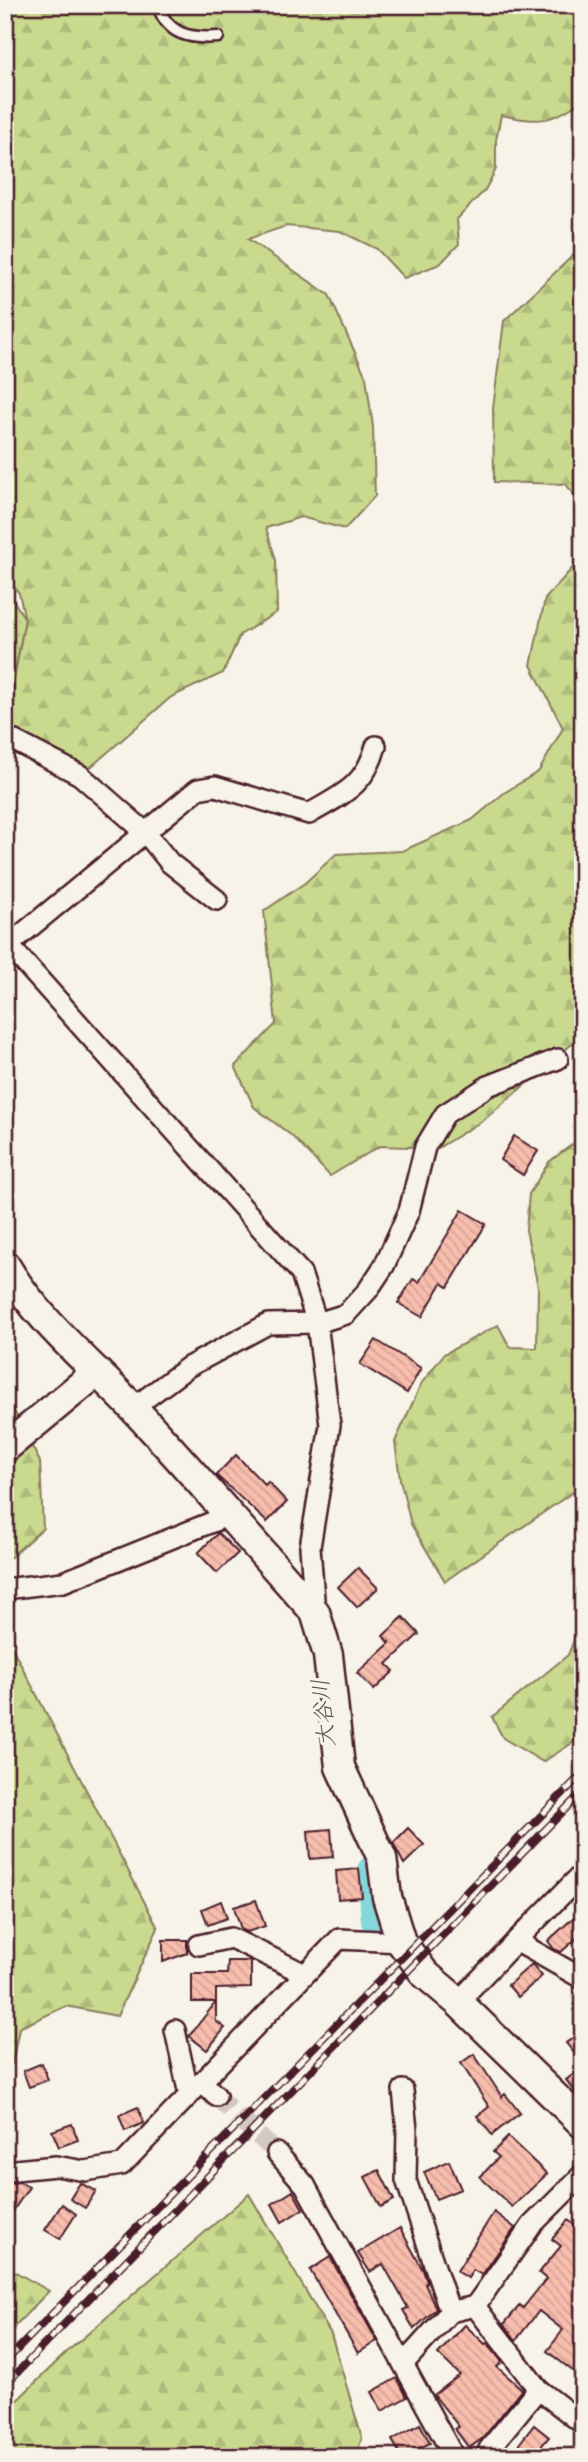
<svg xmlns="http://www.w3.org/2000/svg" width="588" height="2462" font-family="'Gochi Hand','Klee One',sans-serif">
<defs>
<pattern id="grass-dots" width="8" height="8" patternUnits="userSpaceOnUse" patternTransform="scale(1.75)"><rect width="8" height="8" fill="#c9da8e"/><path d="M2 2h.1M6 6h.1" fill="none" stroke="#aebb7b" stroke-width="1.8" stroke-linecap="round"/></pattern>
<pattern id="forest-firs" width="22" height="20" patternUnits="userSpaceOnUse" patternTransform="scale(1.75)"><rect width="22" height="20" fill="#c9da8e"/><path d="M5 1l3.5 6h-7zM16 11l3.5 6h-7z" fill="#aebb7b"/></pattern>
<pattern id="building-back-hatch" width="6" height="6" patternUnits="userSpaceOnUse" patternTransform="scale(1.75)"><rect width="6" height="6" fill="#f7bdad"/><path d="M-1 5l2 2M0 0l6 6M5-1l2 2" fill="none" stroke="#d5a295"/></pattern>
</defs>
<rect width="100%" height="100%" fill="#f7f3e8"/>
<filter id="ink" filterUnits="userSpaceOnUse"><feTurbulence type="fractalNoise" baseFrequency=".0143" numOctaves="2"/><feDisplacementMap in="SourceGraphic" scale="14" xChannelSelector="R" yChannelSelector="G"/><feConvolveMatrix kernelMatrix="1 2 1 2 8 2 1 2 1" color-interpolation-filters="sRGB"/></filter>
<g filter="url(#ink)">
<polygon fill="url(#grass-dots)" stroke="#8a7c5c" stroke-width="2" points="5,587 25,619 5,723"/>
<g fill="url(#forest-firs)" stroke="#8a7c5c" stroke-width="2">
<path d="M5,5H583V100C551,123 540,123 501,115L496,140V169L485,190L457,219L459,244L440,264L404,278L377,249L340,231L286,226L248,239L329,295L366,377L373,427L375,496L345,529L301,517L266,528L276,560L277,612L240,635L223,673L171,697L85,772L5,730L25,619L19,593L5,576Z"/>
<polygon points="583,246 583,508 566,484 494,482 493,408 504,321"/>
<polygon points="583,556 583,1042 572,1044 485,1119 438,1148 380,1146 330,1176 292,1136 254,1107 235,1066 276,1024 264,911 306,882 336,854 402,851 472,820 504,793 539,771 563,728 531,665 545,599"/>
<polygon points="574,1143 583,1144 583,1485 445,1581 411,1524 400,1479 395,1442 421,1384 444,1354 498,1325 510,1347 537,1348 538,1287 526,1230 529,1194 549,1162"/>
<polygon points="5,1393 40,1462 43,1528 5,1562"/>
<polygon points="583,1618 583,1736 543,1762 503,1738 492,1717 568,1655"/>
<polygon points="5,1634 158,1928 117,2016 66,2006 19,2028 12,2064 5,2071"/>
<polygon points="249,2194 331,2334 362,2438 355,2457 5,2457 5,2412 69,2350"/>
<polygon points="5,2266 49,2291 5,2336"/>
</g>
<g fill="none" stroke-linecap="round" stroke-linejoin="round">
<polyline stroke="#85d7dc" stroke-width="32" points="373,1871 377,1921"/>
</g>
<g fill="url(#building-back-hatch)" stroke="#4a1f2b" stroke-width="2">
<polygon points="514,1136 538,1151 523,1175 500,1160"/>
<polygon points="462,1210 486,1224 448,1287 442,1283 422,1317 398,1303 413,1279 419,1282"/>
<polygon points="376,1340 421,1368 407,1393 360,1364"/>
<polygon points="236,1455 265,1485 268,1482 287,1502 267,1522 216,1475"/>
<polygon points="218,1533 238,1553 217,1573 198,1553"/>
<polygon points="358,1568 378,1588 357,1607 338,1587"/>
<polygon points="403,1617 419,1634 387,1664 394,1671 374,1690 357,1673 390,1643 383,1636"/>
<polygon points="408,1828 424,1845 404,1864 393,1843"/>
<polygon points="331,1829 333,1857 310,1859 308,1831"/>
<polygon points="359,1869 362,1897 338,1899 336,1871"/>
<polygon points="256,1900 265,1926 247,1932 241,1929 234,1907"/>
<polygon points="221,1901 227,1918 208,1925 202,1909"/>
<polygon points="583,1909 583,1933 561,1952 554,1949 548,1941"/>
<polygon points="163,1940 187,1940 187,1953 163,1962"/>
<polygon points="228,1961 251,1961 251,1988 216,1989 216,2002 192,2002 192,1974 227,1974"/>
<polygon points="532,1964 542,1976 518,1997 508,1985"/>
<polygon points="216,2002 216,2021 225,2028 207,2050 189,2036"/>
<polygon points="583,2030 583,2064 566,2043"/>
<polygon points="474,2054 502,2097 505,2094 520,2113 492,2135 477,2116 489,2107 461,2063"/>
<polygon points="42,2063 48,2080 29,2087 23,2071"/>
<polygon points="583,2067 583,2101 566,2080"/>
<polygon points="138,2107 144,2123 125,2131 119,2115"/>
<polygon points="72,2124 78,2140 59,2147 52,2131"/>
<polygon points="508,2137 547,2174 512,2207 480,2177 499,2157 493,2152"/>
<polygon points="449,2161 461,2189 436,2199 424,2172"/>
<polygon points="379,2170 394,2200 381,2207 365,2177"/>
<polygon points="20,2182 29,2187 5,2223 5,2192 11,2183"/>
<polygon points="80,2183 96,2191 85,2208 70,2199"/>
<polygon points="293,2191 303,2209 282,2222 272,2204"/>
<polygon points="62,2204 76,2214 60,2239 45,2230"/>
<polygon points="494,2212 515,2228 482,2275 473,2270 468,2278 457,2271"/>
<polygon points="568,2220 583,2232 583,2379 547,2351 563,2330 539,2311 516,2340 504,2324 520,2305 523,2308 546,2279 539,2273 561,2246 552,2239"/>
<polygon points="400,2228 423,2270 427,2282 425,2284 436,2309 414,2329 403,2310 408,2308 383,2264 370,2272 358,2253"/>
<polygon points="330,2257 377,2341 358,2353 310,2270"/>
<polygon points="465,2325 485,2344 487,2343 502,2362 497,2367 522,2389 483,2438 469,2448 455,2429 459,2427 434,2395 460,2375 438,2354"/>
<polygon points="397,2378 407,2397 382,2411 372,2392"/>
<polygon points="420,2424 430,2443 402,2457 392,2440"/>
<polygon points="534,2425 549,2437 533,2456 519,2444"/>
</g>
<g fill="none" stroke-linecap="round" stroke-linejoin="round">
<polyline stroke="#d4c9c2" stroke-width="19" stroke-dasharray="19 10" stroke-linecap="butt" points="216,2096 277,2153"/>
<g stroke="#4a1f2b" stroke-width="15">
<path id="lane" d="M158,5C167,35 190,39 218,37"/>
</g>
<g stroke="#4a1f2b" stroke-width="24">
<g id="street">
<polyline points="5,736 80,775 145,832 170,863 217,900"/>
<polyline points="5,941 301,1273 317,1323 330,1425 310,1547 315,1612"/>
<path d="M5,948L198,789L215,786L309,814C343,794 365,786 376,746"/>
<polyline points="133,1408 188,1367 268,1324 317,1323 346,1314 368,1290 384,1266 409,1211 425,1147 445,1114 488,1086 558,1059"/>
<polyline points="5,1589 63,1582 227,1516"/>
<polyline points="516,1941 583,1873"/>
<polyline points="199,1945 231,1938 305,1974"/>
<polyline points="458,2002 516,1941 583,1979"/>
<polyline points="175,2030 189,2095"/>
<polyline points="202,2082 216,2096"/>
<polyline points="403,2090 407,2130 406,2180 450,2312"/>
<polyline points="277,2153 305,2185 454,2457"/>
<polyline points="5,2171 56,2166 85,2171 122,2165 339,1939 401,1942"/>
<polyline points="475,2306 538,2389 583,2424"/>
<polyline points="405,2362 450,2312 475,2306 532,2225 583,2174"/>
<polyline points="487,2457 489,2449 538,2389"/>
</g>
</g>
<g stroke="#4a1f2b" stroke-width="33">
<g id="secondary">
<path d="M5,1265C37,1320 90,1363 133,1408C196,1475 254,1545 315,1612L328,1655L340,1767L382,1858L387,1897L401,1942L425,1974L458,2002L583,2124"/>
<polyline points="5,1448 97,1372"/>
</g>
</g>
<use href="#lane" stroke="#f7f3e8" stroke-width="10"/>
<use href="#street" stroke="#f7f3e8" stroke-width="19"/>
<use href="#secondary" stroke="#f7f3e8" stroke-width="28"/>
<g stroke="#4a1f2b" stroke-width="8">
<g id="rail">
<polyline points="5,2362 583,1773"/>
<polyline points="5,2385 583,1791"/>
</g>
</g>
<use href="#rail" stroke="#f7f3e8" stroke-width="5" stroke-dasharray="16" stroke-linecap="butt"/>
</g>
</g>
<g text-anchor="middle" stroke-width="6" stroke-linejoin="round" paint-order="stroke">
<g font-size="23" font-style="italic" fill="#594d57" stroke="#f7f3e8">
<text transform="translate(323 1713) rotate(-96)" y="8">大谷川</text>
</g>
</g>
<rect width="588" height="2462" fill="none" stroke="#f7f3e8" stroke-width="28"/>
<rect x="14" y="14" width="560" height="2434" fill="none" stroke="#4a1f2b" stroke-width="2.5" filter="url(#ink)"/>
</svg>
